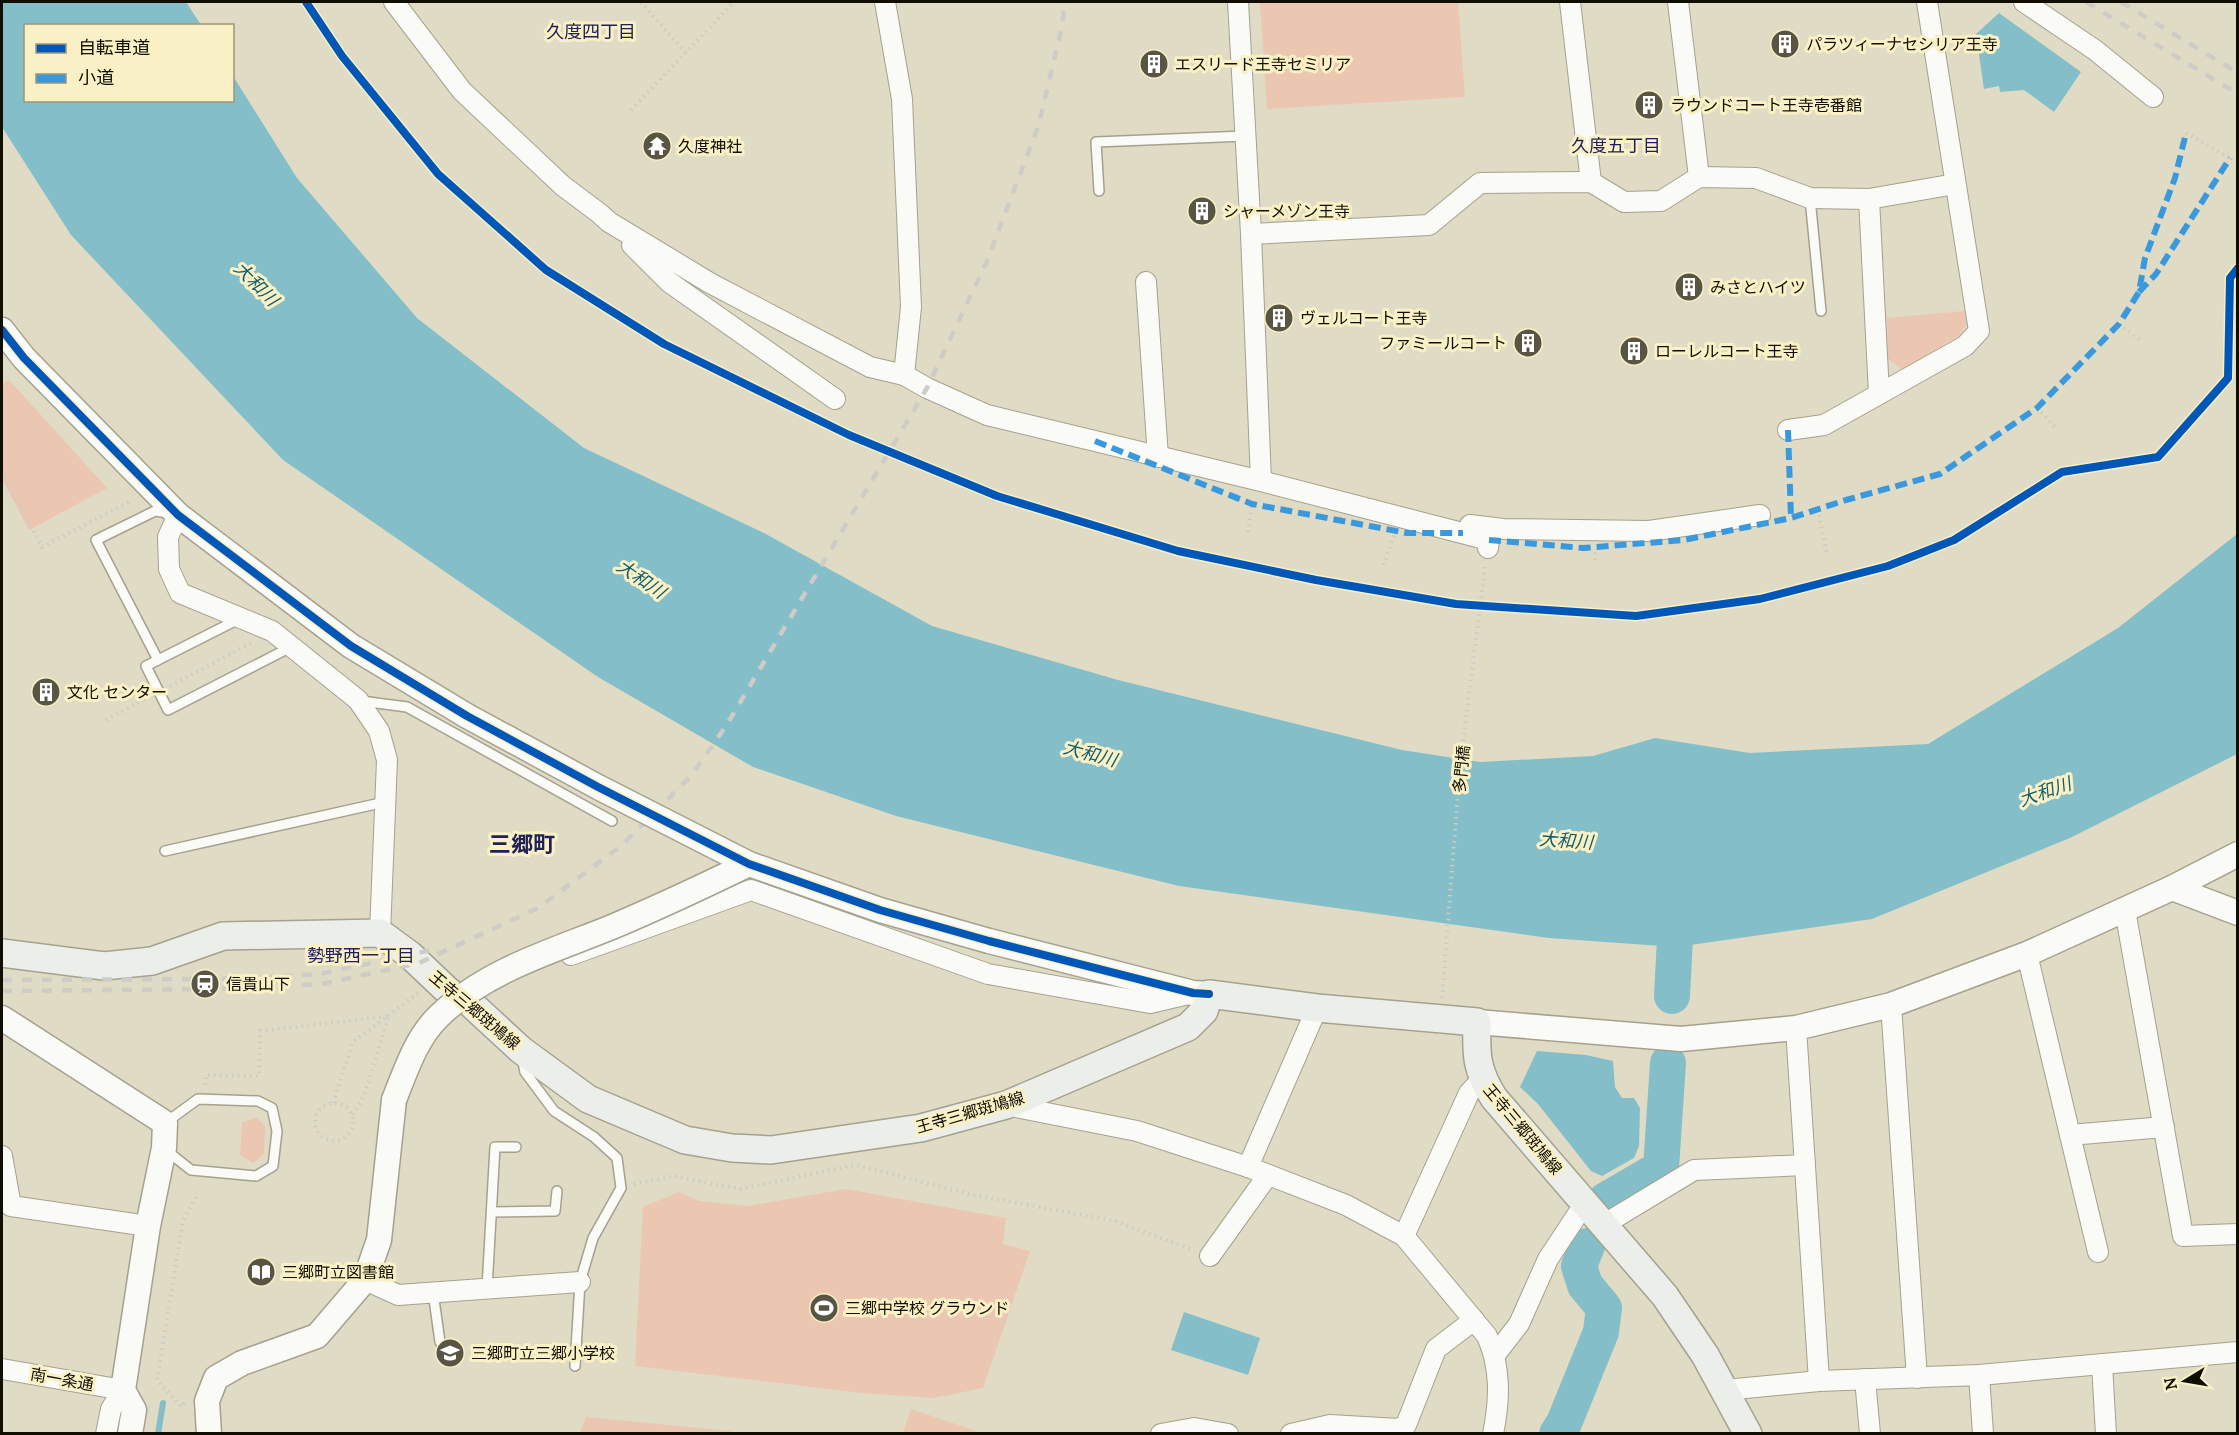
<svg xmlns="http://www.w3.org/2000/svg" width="2239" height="1435" font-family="Lora,'Noto Sans JP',serif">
<rect width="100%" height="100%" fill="#e0dbc4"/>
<g fill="#ebc6b1">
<polygon points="1260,2 1458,2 1465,97 1267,109"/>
<polygon points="1964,311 1967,323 1960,335 1902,369 1888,359 1887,318"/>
<polygon points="9,380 107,488 29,530 2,479 2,384"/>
<polygon points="256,1117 265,1126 264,1154 253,1163 240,1155 242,1123"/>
<polygon points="846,1189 1006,1218 1003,1244 1030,1251 983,1388 934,1398 862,1393 635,1366 643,1207 679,1192 699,1201 748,1206"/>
<polygon points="911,1409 982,1433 903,1433"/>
<polygon points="586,1417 731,1431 731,1433 580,1433"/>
</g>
<g fill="#84bfc9">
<polygon points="2,2 186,2 201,25 26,26 26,100 232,100 233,76 297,178 417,318 584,448 764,533 932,626 1118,680 1402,750 1480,762 1593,756 1655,738 1750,753 1928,744 2118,628 2237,534 2237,754 2070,838 1872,919 1676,947 1549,938 1179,886 896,816 753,767 598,677 283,460 71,235 2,127"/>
<polygon points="1999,13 2081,72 2054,112 2024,90 2000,92 1999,86 1984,89 1976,34"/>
<polygon points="1537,1051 1586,1055 1613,1061 1615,1087 1622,1098 1634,1098 1640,1108 1639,1146 1634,1158 1602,1176 1591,1171 1538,1104 1520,1087"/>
<polygon points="1184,1312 1260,1338 1248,1375 1171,1350"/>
</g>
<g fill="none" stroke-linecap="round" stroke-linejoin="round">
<polyline stroke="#84bfc9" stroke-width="6" points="158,1434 163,1403"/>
<g stroke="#84bfc9" stroke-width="36">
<polyline points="1672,996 1677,899"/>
<polyline points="1606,1200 1661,1168 1668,1063"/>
<polyline points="1557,1434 1564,1423 1601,1332 1604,1308 1585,1285 1579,1266 1587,1246"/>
</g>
<g stroke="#a5a18f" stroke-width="12">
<g id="service">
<polyline points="1099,191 1096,142 1245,136"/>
<polyline points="1810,198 1821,311"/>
<polyline points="239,619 146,666 168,710 291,647"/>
<polyline points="158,660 96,540 155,511 168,513"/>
<polyline points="361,701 407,707 612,821"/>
<polyline points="165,851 385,802"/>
<polyline points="522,1057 525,1072 554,1111 594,1137 617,1158 621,1188 593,1238 580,1282 575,1366"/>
<polyline points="165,1123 198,1099 258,1101 272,1108 277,1131 273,1166 256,1176 191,1170 167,1151"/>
<polyline points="492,1212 555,1211 557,1191"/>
<polyline points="487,1288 495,1147 516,1147"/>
<polyline points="433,1292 440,1342"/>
</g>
</g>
<g stroke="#a5a18f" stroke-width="22">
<g id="minor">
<polyline points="394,2 462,91 563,186 599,213 609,222 710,283 870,367 904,375 927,388 987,415 1261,481 1489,540 1488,548"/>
<polyline points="885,2 902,99 911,307 904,375"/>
<polyline points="1238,2 1251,234 1261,481"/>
<polyline points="1570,2 1591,182"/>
<polyline points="1678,2 1699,177"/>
<polyline points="2024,2 2095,50 2153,97"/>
<polyline points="1869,199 1879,394"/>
<polyline points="1251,234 1429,225 1480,183 1591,182 1624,202 1661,201 1699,177 1756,178 1810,198 1869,199 1955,184"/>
<polyline points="632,245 669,282 835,399"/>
<polyline points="1146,282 1158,457"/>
<polyline points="1788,430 1824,425 1965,346 1979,331 1927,2"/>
<polyline points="178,515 168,537 169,569 180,593 272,631 358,700 379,731 387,760 380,933"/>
<polyline points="1470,525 1503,529 1649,531 1760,515"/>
<polyline points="2125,910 2183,1236 2238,1234"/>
<polyline points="2027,954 2070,1135 2164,1127"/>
<polyline points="571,955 751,890 988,974 1150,1003 1193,993"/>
<polyline points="1891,1005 1917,1378"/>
<polyline points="1796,1028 1819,1381"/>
<path d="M1006,1105L1137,1131L1248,1167L1346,1205L1404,1236L1487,1336C1501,1368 1500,1399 1493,1434"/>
<polyline points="2070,1135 2098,1252"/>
<polyline points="2,1156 11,1206 148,1226"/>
<polyline points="1248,1167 1317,1008"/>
<polyline points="1603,1225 1694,1170 1805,1165"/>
<polyline points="1404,1236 1469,1093 1482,1079"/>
<polyline points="1210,1256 1268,1175"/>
<polyline points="365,1280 398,1295 580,1282"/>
<polyline points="1495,1355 1519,1324 1548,1259 1585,1203"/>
<polyline points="2102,1364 2106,1434"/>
<polyline points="2,1369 123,1390 111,1409 106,1434"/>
<polyline points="1979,1375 1983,1434"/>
<polyline points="1865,1379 1870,1434"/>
<polyline points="1725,1390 1819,1381 1979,1375 2238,1352"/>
<polyline points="1161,1434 1194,1428 1228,1434"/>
<polyline points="1291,1434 1330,1425 1398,1429 1406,1425 1436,1349 1474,1320"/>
</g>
</g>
<g stroke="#a5a18f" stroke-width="27">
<g id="tertiary">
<polyline points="2,330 24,358 178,515 351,646 467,716"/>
<polyline points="2172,888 2238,913"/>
<polyline points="989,941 1193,993 1209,994"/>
<polyline points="2,1018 165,1123 164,1148 148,1226 123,1390 134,1410 130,1434"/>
<polyline points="1477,1022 1681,1039 1796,1028 1891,1005 2027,954 2172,888 2238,854"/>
<polyline points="209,1434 207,1401 216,1378 242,1363 317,1336 365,1280 379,1240 394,1100"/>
</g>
</g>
<g stroke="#a5a18f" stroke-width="30">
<path id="secondary" d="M2,953L104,966L152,961L223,936L380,933L410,955L449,992L469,1002L521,1050L588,1099L685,1140L732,1148L771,1150L921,1128L1006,1105L1188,1027L1204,1011L1209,994L1317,1008L1477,1022C1476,1054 1476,1070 1494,1098L1665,1296L1705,1355L1748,1434"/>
</g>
<g stroke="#cccbc4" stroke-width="4" stroke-dasharray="1.5 4.5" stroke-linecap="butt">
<polyline points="641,2 686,53"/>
<polyline points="631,110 734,2"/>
<polyline points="2186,133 2230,158"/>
<polyline points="2119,324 2141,341"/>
<polyline points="2037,408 2055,427"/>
<polyline points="2,473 42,547 131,501"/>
<polyline points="1818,509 1827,555"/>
<polyline points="1248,532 1252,504"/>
<polyline points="1595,560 1595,548"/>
<polyline points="1383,565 1395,535"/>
<polyline points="170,686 251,643"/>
<polyline points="106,720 147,698"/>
<polyline points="1442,998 1460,767 1485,567"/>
<polyline points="205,1085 206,1075 259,1076 260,1031 389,1016 364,1096 352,1116"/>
<circle cx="334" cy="1122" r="19"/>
<polyline points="333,1103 353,1042 418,993"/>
<polyline points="634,1184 674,1176 740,1189 856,1165 969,1194 1115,1221 1193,1250"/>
<polyline points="184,1403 182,1407 157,1380 183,1221 198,1194"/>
</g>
<use href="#service" stroke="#fafaf6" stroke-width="9"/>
<use href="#minor" stroke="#fafaf6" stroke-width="20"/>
<use href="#tertiary" stroke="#fafaf6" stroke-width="24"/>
<use href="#secondary" stroke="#ecefe9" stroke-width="27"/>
<g stroke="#cdccc6" stroke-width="4.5" stroke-dasharray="10 10" stroke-linecap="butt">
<polyline points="2086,2 2238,94"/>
<polyline points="2121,2 2238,73"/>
<polyline points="2,980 219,979 320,974 432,950"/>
<polyline points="2,991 219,989 322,984 419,963 538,908 621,846 691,776 726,726 927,388 987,261 1038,127 1061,31 1065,2"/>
</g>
<g stroke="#a5a18f" stroke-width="27" stroke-linecap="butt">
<g id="tertiary-bridge">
<polyline points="467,716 598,787 749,864 880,910 989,941"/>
<path d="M394,1100C406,1070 416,1038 439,1016C486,970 553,951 612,927C659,907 704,886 749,864"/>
</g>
</g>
<use href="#tertiary-bridge" stroke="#fafaf6" stroke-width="24"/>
<g stroke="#3a99dd" stroke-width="6" stroke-dasharray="12 6" stroke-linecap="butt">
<polyline points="2139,292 2156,274 2230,158"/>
<polyline points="1788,430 1791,518"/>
<polyline points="1095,441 1252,504 1407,533 1463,533"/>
<polyline points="1489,540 1583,548 1684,540 1791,518 1846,500 1940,474 2037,408 2119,324 2139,292 2145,258 2175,178 2186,133"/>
</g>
<g stroke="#f9f1c5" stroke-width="11">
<g id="cycleway">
<polyline points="306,2 342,56 438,174 546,270 664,344 849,435 997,496 1178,551 1316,580 1456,604 1636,616 1760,599 1888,566 1954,540 2062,472 2158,457 2228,378 2230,278 2238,268"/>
<polyline points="2,330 24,358 178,515 351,646 467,716 598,787 749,864 880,910 989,941 1193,993 1209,994"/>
</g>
</g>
<use href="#cycleway" stroke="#0057b8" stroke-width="8"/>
</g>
<defs>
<g id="building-disc" transform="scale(1.5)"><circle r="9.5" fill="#595545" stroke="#f9f1c5"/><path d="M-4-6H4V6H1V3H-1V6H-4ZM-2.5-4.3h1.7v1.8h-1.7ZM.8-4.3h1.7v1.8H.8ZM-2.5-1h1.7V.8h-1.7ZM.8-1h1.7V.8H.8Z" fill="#fff"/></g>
<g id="temple-disc" transform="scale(1.5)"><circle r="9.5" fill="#595545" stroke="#f9f1c5"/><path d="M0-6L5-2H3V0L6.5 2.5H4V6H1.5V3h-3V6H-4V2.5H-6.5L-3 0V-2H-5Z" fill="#fff"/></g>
<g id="station-disc" transform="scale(1.5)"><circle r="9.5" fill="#595545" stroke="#f9f1c5"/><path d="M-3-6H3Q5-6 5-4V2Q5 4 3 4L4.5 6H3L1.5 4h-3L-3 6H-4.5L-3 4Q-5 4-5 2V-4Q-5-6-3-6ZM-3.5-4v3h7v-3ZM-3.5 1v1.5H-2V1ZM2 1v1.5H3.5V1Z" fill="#fff"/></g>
<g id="library-disc" transform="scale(1.5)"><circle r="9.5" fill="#595545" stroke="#f9f1c5"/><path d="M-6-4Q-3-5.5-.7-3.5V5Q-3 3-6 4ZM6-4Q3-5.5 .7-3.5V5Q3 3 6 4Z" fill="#fff"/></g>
<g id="stadium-disc" transform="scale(1.5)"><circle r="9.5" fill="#595545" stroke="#f9f1c5"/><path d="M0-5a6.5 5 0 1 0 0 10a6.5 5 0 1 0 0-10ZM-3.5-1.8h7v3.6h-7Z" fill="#fff"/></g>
<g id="school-disc" transform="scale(1.5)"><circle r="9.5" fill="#595545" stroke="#f9f1c5"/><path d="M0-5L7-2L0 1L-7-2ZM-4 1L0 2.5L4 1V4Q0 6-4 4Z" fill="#fff"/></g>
</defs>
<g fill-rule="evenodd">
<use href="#building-disc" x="1785" y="44"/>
<use href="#building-disc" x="1154" y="64"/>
<use href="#building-disc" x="1649" y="105"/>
<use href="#temple-disc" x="657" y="146"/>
<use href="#building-disc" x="1202" y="211"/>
<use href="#building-disc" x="1689" y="287"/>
<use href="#building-disc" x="1279" y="318"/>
<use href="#building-disc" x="1528" y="343"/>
<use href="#building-disc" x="1634" y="351"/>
<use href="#building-disc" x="46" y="692"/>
<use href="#station-disc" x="205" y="984"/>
<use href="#library-disc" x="261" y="1272"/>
<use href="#stadium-disc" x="824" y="1308"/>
<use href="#school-disc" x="450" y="1353"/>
</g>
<g text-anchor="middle" stroke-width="6" stroke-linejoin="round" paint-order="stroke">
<g font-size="16" fill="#100d01" stroke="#f9f1c5" text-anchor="start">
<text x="1806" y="50">パラツィーナセシリア王寺</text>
<text x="1175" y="70">エスリード王寺セミリア</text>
<text x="1670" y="111">ラウンドコート王寺壱番館</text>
<text x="678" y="152">久度神社</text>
<text x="1223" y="217">シャーメゾン王寺</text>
<text x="1710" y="293">みさとハイツ</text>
<text x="1300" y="324">ヴェルコート王寺</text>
<text x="1507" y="349" text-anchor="end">ファミールコート</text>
<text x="1655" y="357">ローレルコート王寺</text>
<text x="67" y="698">文化 センター</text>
<text x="226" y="990">信貴山下</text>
<text x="282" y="1278">三郷町立図書館</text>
<text x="845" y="1314">三郷中学校 グラウンド</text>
<text x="471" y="1359">三郷町立三郷小学校</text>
</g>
<g font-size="16" fill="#100d01" stroke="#f9f1c5">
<text transform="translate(1461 769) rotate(-84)" y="6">多門橋</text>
<text transform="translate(475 1010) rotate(40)" y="6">王寺三郷斑鳩線</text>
<text transform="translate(970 1112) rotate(-16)" y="6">王寺三郷斑鳩線</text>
<text transform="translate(1523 1129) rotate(50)" y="6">王寺三郷斑鳩線</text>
<text transform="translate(62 1379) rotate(10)" y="6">南一条通</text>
</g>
<g font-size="18" fill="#212059" stroke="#f9f1c5">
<text x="591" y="38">久度四丁目</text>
<text x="1616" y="152">久度五丁目</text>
<text x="361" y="962">勢野西一丁目</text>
</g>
<g font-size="18" font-style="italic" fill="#135c6d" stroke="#f9f1c5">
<text transform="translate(256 284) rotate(45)" y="6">大和川</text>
<text transform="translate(641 579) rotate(34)" y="6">大和川</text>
<text transform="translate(1090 754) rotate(15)" y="6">大和川</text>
<text transform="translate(2045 792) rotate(-19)" y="6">大和川</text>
<text transform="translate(1566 841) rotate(4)" y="6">大和川</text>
</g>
<g font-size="22" font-weight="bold" fill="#212059" stroke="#f9f1c5">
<text x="522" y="852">三郷町</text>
</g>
</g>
<rect width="2239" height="1435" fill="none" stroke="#100d01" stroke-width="6"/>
<rect x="24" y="24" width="210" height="78" fill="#f9f1c5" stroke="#9c9677" stroke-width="1.5"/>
<rect x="36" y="44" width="30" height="9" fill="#0057b8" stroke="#9c9677" stroke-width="1.5"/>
<text x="78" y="54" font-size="18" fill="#100d01">自転車道</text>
<rect x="36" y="74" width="30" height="9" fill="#3a99dd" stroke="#9c9677" stroke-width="1.5"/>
<text x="78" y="84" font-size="18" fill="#100d01">小道</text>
<g transform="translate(2185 1381) rotate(259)" stroke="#f9f1c5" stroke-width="4.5" paint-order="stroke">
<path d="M0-4.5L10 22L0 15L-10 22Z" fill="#100d01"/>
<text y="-9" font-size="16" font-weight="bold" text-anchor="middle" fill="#100d01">N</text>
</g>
</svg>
